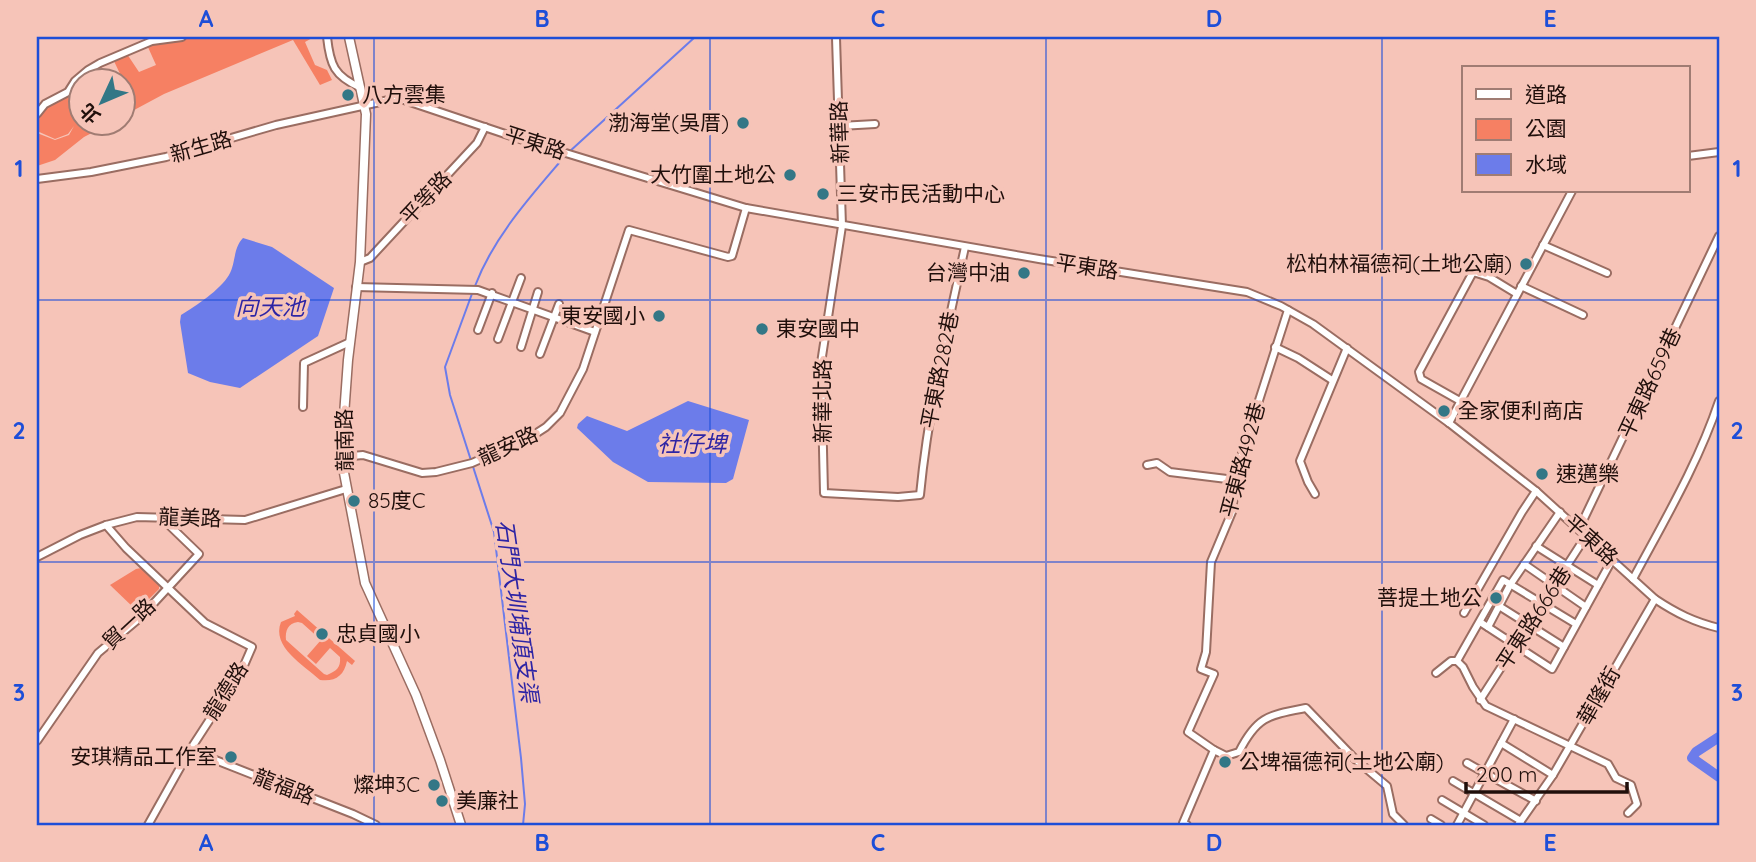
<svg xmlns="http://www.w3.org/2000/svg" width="1756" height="862" font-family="Quicksand,'Noto Sans TC',sans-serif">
<rect width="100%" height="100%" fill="#f6c4b8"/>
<g fill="#f68063" fill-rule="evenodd">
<polygon points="186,37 314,37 305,42 315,65 327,70 332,80 320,85 293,40 164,94 123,116 122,80 117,80 122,78 113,59 127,54 139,72 156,65 147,45"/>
<path d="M86,73L78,87L80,92V122L111,123L84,137L55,160L37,166V133L55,140L69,135L74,126L68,134L55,139L37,131C37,101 50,110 67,95L74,101L69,93Z"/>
<polygon points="141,568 159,586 159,589 139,609 135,609 110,585 136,569"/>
<path d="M297,610L355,661L352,665L347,661C344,676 335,682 320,680C304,665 271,647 281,622L295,616L294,614ZM298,622L302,623L321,640L307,656L316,664L330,648L340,657C341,668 336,671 327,675L324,674L286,640C285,631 288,623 298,622Z"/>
</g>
<g fill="#6c7cea">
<path d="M243,238L272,247L334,288L318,336L240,388L210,382L188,373L180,322L181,315C196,306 220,290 229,275C236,263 233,248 243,238Z"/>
<polygon points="688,401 749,420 733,479 726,483 648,482 613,462 577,428 578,424 587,416 627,431"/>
</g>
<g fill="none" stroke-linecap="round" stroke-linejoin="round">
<g stroke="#6c7cea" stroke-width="2">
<polyline points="569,152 695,37"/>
<path d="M475,286C494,236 531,196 565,156"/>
<polyline points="473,291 445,367 450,395 494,532 521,758 525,804 523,825"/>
</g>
<polyline stroke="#6c7cea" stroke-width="10" points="1719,737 1696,752 1692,758 1719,777"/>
<g stroke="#9a6d62" stroke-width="10">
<g id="minor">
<path d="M327,37C330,65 334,76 361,88"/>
<path d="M836,38L842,226L821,363L824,493L898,497L920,495C928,411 947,329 965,247"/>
<polyline points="37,114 45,104 68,92 75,81 88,70 100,63 152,41 182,37"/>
<polyline points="840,126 875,124"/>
<polyline points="1688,156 1719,152"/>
<path d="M37,179L91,172L166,157L276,125L398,98L523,140L746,208L1039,259L1247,292L1281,306L1313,324L1449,423L1536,491L1655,599C1676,613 1694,622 1719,628"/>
<polyline points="1543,245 1607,273"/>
<polyline points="360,262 370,258 477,143 485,127"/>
<polyline points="1521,286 1583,315"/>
<polyline points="356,287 478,290 595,332"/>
<polyline points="478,330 492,293"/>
<polyline points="498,339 521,278"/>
<polyline points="521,347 538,292"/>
<polyline points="1275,347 1298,358 1332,380"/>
<polyline points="540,354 559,304"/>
<polyline points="1460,401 1421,379 1419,372 1473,272 1489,277 1517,294"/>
<polyline points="303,407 304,363 350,342"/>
<polyline points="1449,423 1572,191"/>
<polyline points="341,457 363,455 422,473 436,472 472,463 529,438 546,427 560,413 583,369 629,230 728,257 732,256 746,208"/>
<polyline points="1147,465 1157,463 1170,472 1235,480"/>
<polyline points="1315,494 1308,482 1300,461 1347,348"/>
<polyline points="106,525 126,548 205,623 252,647 242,670 190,750 148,825"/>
<polyline points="1579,529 1719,236"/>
<polyline points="1536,546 1598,585"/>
<polyline points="37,557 80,535 106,525 137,517 245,520 346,489"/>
<polyline points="1524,564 1586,607"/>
<path d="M1633,579C1664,521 1698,464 1719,401"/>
<polyline points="1499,606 1564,647"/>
<polyline points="1464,613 1522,512 1536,491"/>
<polyline points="1480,622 1552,669 1612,560"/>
<polyline points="1488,627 1510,585 1560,512"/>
<polyline points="1457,661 1503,580 1576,624"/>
<polyline points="1436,673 1451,661 1457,661 1463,667 1473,687 1486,706 1608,764 1616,778 1631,785 1637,804 1628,813"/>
<polyline points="1480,700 1586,536"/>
<polyline points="37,741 98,653 141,617 199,554 169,525 168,517"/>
<polyline points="1501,743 1553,775"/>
<polyline points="190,750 353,814 376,825"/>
<path d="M1214,750L1226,756L1239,752C1257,716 1269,715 1306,708L1356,760L1387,786L1393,814L1404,825"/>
<polyline points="1467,763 1536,801"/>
<polyline points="1453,781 1521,821"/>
<polyline points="1442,800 1484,825"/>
<polyline points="1431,819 1441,825"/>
<polyline points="1187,825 1183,823 1214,750 1188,732 1214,674 1201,669 1206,652 1211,562 1232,512 1237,469 1288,310"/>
<polyline points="1457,825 1514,719"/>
<polyline points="1518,825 1553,775 1655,599"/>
</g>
</g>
<g stroke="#9a6d62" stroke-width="11">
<polyline id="major" points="349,37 366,114 360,262 348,360 341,457 365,583 416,695 440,760 461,825"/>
</g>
<use href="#minor" stroke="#fff" stroke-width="6"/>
<use href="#major" stroke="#fff" stroke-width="8"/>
</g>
<path fill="none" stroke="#1d4ed8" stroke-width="2" stroke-opacity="0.55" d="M374,37V825M710,37V825M1046,37V825M1382,37V825M37,300H1719M37,562H1719"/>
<g fill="#337786" stroke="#f6c4b8" stroke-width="2.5">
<circle cx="348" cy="95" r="7"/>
<circle cx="743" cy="123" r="7"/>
<circle cx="790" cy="175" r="7"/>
<circle cx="823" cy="194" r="7"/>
<circle cx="1526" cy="264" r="7"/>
<circle cx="1024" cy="273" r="7"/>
<circle cx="659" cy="316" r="7"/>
<circle cx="762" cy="329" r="7"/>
<circle cx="1444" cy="411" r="7"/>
<circle cx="1542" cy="474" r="7"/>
<circle cx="354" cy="501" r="7"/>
<circle cx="1496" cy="598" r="7"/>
<circle cx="322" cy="634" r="7"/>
<circle cx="231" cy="757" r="7"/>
<circle cx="1225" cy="762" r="7"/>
<circle cx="434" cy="785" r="7"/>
<circle cx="442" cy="801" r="7"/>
</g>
<g text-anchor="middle" stroke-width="7" stroke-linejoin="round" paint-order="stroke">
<g font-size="21" fill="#200f0b" stroke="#f6c4b8" text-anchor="start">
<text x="362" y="102">八方雲集</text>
<text x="729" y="130" text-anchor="end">渤海堂(吳厝)</text>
<text x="776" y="182" text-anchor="end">大竹圍土地公</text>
<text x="837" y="201">三安市民活動中心</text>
<text x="1512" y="271" text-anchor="end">松柏林福德祠(土地公廟)</text>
<text x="1010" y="280" text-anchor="end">台灣中油</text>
<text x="645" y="323" text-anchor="end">東安國小</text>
<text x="776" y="336">東安國中</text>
<text x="1458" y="418">全家便利商店</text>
<text x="1556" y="481">速邁樂</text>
<text x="368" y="508">85度C</text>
<text x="1482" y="605" text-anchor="end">菩提土地公</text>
<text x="336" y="641">忠貞國小</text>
<text x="217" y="764" text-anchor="end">安琪精品工作室</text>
<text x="1239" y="769">公埤福德祠(土地公廟)</text>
<text x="420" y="792" text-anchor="end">燦坤3C</text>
<text x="456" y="808">美廉社</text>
</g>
<g font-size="21" fill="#200f0b" stroke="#f6c4b8">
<text transform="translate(840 132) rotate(-92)" y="7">新華路</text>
<text transform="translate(535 143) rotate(18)" y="7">平東路</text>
<text transform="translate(201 147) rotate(-16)" y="7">新生路</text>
<text transform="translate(426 198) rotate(-47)" y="7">平等路</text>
<text transform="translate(1087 267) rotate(9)" y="7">平東路</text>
<text transform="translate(940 370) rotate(-79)" y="7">平東路282巷</text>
<text transform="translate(1650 383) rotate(-65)" y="7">平東路659巷</text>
<text transform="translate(823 401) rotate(-90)" y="7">新華北路</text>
<text transform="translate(345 440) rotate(-91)" y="7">龍南路</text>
<text transform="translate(508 446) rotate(-25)" y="7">龍安路</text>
<text transform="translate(1243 460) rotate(-75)" y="7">平東路492巷</text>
<text transform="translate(190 518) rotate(2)" y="7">龍美路</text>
<text transform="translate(1591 540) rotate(42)" y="7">平東路</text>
<text transform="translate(1534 618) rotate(-57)" y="7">平東路666巷</text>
<text transform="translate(129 624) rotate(-43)" y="7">貿一路</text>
<text transform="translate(226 691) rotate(-58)" y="7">龍德路</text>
<text transform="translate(1599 696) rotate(-60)" y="7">華隆街</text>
<text transform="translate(284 787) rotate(21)" y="7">龍福路</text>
</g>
<g font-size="23" font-style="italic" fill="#2d24a5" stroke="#f6c4b8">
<text x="270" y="315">向天池</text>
<text x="692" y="452">社仔埤</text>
<text transform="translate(517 611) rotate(82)" y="8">石門大圳埔頂支渠</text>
</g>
</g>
<rect width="1756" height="862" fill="none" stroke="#f6c4b8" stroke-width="77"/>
<rect x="1462" y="66" width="228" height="126" fill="#f6c4b8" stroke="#a07c73" stroke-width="2"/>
<rect x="1476" y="89" width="35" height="10" fill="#ffffff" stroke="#a07c73" stroke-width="2"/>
<text x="1525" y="102" font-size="21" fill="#200f0b">道路</text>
<rect x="1476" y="119" width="35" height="21" fill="#f68063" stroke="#a07c73" stroke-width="2"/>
<text x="1525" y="136" font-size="21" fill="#200f0b">公園</text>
<rect x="1476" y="154" width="35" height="21" fill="#6c7cea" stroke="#a07c73" stroke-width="2"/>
<text x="1525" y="172" font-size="21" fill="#200f0b">水域</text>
<g transform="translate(102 102) rotate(226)"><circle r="33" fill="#f6c4b8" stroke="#a07c73" stroke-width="2"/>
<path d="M0-5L12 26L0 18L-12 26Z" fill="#337786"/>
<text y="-10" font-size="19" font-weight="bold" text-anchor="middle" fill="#200f0b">北</text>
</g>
<path d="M1466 782v10h161v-10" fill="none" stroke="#200f0b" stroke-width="3.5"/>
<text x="1476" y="782" font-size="21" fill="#200f0b" stroke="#f6c4b8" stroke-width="5" paint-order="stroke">200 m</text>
<rect x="38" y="38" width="1680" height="786" fill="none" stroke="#1d4ed8" stroke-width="2.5"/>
<g font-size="23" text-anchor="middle" font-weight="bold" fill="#1d4ed8">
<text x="206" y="27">A</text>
<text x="542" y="27">B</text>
<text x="878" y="27">C</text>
<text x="1214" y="27">D</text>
<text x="1550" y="27">E</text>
<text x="19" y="177">1</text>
<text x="1737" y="177">1</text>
<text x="19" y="439">2</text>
<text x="1737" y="439">2</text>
<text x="19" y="701">3</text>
<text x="1737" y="701">3</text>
<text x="206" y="851">A</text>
<text x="542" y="851">B</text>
<text x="878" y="851">C</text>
<text x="1214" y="851">D</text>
<text x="1550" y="851">E</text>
</g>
</svg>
